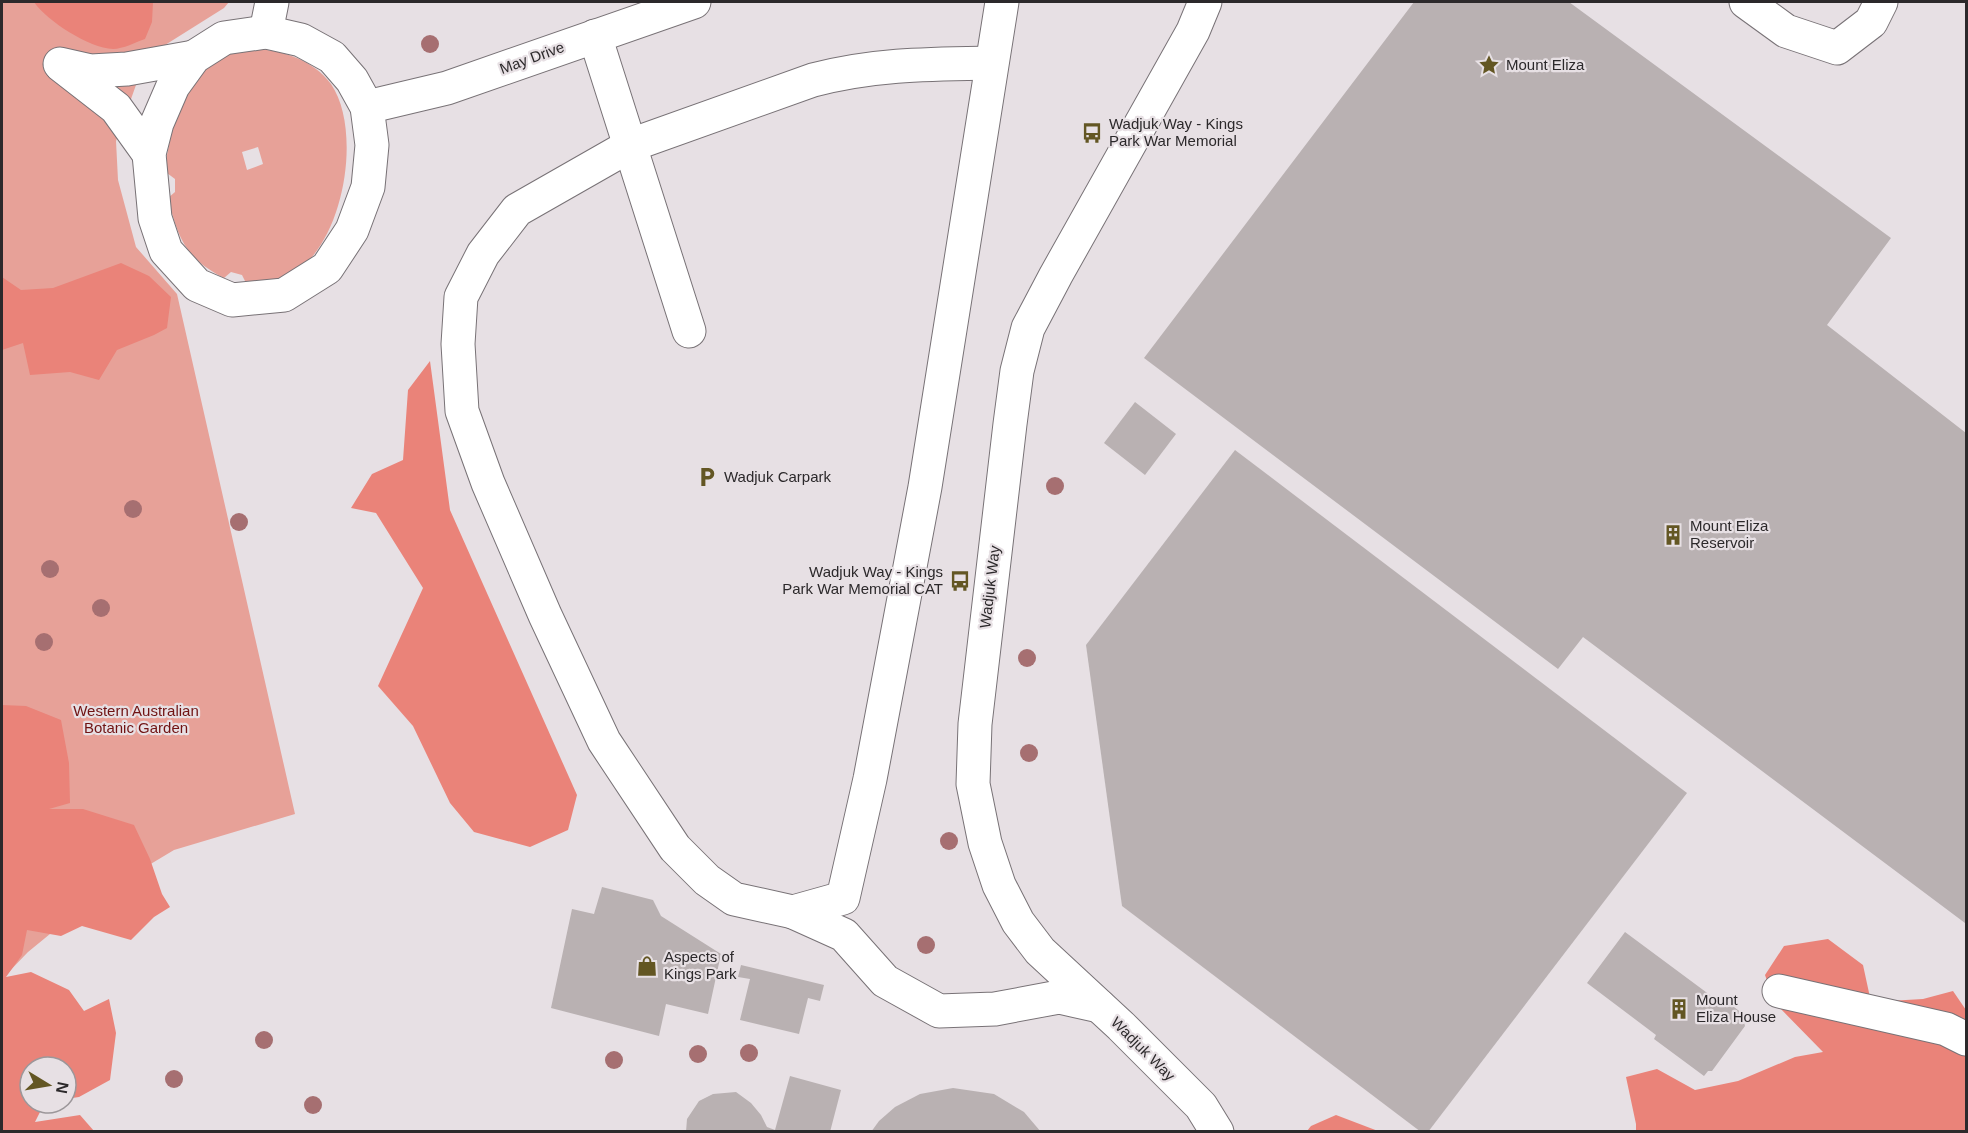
<svg xmlns="http://www.w3.org/2000/svg" width="1968" height="1133" font-family="Arial,sans-serif">
<rect width="100%" height="100%" fill="#e7e0e4"/>
<g fill="#e7a198" fill-rule="evenodd">
<polygon points="2,2 229,2 224,8 146,57 116,141 118,180 136,247 177,294 295,814 174,850 94,898 28,952 2,979"/>
<path d="M245,49C276,48 312,58 331,84C364,132 343,253 286,277C273,283 260,283 246,283L242,275L231,272L224,278C185,258 178,238 168,198L175,192V179L167,173V155L175,113L202,69L221,57ZM258,147L263,164L247,170L242,152Z"/>
</g>
<g fill="#ea8379">
<path d="M34,2H153L152,22L145,39C136,42 123,49 113,49C89,48 47,21 34,2Z"/>
<polygon points="121,263 149,276 171,297 167,328 154,335 117,350 99,380 70,372 30,375 23,343 2,350 2,277 21,290 53,288"/>
<polygon points="430,361 450,510 577,795 568,830 530,847 474,832 450,803 413,726 378,686 423,588 376,513 351,508 372,474 403,460 408,390"/>
<polygon points="2,705 26,706 61,720 69,763 70,803 49,809 83,809 134,825 150,859 162,894 170,907 154,917 131,940 82,926 61,936 27,930 22,955 6,977 31,972 69,990 84,1011 109,999 116,1033 110,1080 79,1097 66,1099 66,1067 30,1067 30,1103 48,1103 44,1104 35,1122 80,1115 94,1131 2,1131"/>
<polygon points="1828,939 1863,965 1871,1002 1923,999 1953,991 1966,1010 1966,1131 1636,1131 1636,1124 1626,1077 1657,1069 1695,1090 1738,1081 1795,1057 1823,1052 1775,1003 1765,975 1784,946"/>
<polygon points="1336,1115 1378,1131 1307,1131 1311,1126"/>
</g>
<g fill="#b9b1b2">
<polygon points="1414,2 1569,2 1891,238 1827,325 1966,433 1966,921 1965,923 1583,637 1558,669 1144,358"/>
<polygon points="1135,402 1176,434 1145,475 1104,443"/>
<polygon points="1235,450 1687,793 1428,1132 1421,1132 1122,906 1086,645"/>
<polygon points="602,887 653,900 661,916 721,954 708,1014 666,1004 659,1036 551,1008 572,909 594,914"/>
<polygon points="1625,932 1718,1001 1721,997 1747,1017 1744,1022 1745,1026 1712,1071 1708,1071 1704,1076 1654,1039 1656,1035 1587,983"/>
<polygon points="741,965 824,985 820,1001 808,998 799,1034 740,1020 750,979 738,977"/>
<polygon points="790,1076 841,1090 830,1132 686,1132 687,1119 699,1101 713,1094 736,1092 751,1103 761,1115 767,1127 775,1130"/>
<polygon points="953,1088 994,1094 1024,1112 1041,1132 871,1132 879,1121 895,1107 920,1094"/>
</g>
<g fill="none" stroke-linecap="round" stroke-linejoin="round">
<g stroke="#787276" stroke-width="35">
<g id="minor">
<polyline points="1205,2 1193,31 1056,275 1028,328 1017,371 1010,424 975,724 973,784 985,843 999,885 1018,922 1040,951 1121,1026 1201,1106 1217,1132"/>
<polyline points="1746,2 1786,31 1837,48 1871,22 1881,2"/>
<polygon points="266,32 301,40 332,57 352,80 367,107 372,145 368,187 352,230 327,268 284,295 232,300 197,285 166,251 155,218 149,154 157,123 173,86 194,57 224,38"/>
<polyline points="266,32 272,2"/>
<polyline points="595,36 689,331"/>
<path d="M991,63C929,64 874,64 813,80L631,145L517,210L483,254L461,297L458,344L462,411L488,483L545,615L604,741L675,848L707,880L734,899L793,912L844,935L885,981L939,1011L995,1009L1059,997L1099,1006"/>
<polyline points="60,64 91,71 127,69 194,57"/>
<polyline points="62,66 116,108 149,154"/>
<polyline points="367,107 447,88 694,2"/>
<polyline points="793,912 843,898 870,779 925,487 1002,2"/>
<polyline points="1779,991 1946,1029 1966,1039"/>
</g>
</g>
<use href="#minor" stroke="#fff" stroke-width="33"/>
</g>
<g fill="#a66f71">
<circle cx="430" cy="44" r="9"/>
<circle cx="1055" cy="486" r="9"/>
<circle cx="133" cy="509" r="9"/>
<circle cx="239" cy="522" r="9"/>
<circle cx="50" cy="569" r="9"/>
<circle cx="101" cy="608" r="9"/>
<circle cx="44" cy="642" r="9"/>
<circle cx="1027" cy="658" r="9"/>
<circle cx="1029" cy="753" r="9"/>
<circle cx="949" cy="841" r="9"/>
<circle cx="926" cy="945" r="9"/>
<circle cx="264" cy="1040" r="9"/>
<circle cx="749" cy="1053" r="9"/>
<circle cx="698" cy="1054" r="9"/>
<circle cx="614" cy="1060" r="9"/>
<circle cx="174" cy="1079" r="9"/>
<circle cx="313" cy="1105" r="9"/>
</g>
<defs>
<g id="sight-bare" transform="scale(1.62)"><path d="M0-6L1.8-2.2L6-1.7L2.9 1.2L3.7 5.4L0 3.3L-3.7 5.4L-2.9 1.2L-6-1.7L-1.8-2.2Z" fill="#635623" stroke="#e7e0e4" stroke-width="2.5" paint-order="stroke"/></g>
<g id="bus-bare" transform="scale(1.62)"><path d="M-5-6H5V4H4V6H2V4H-2V6H-4V4H-5ZM-3.5-4V0h7V-4ZM-3.5 1.2v1.5H-2V1.2ZM2 1.2v1.5H3.5V1.2Z" fill="#635623" stroke="#e7e0e4" stroke-width="2.5" paint-order="stroke"/></g>
<g id="parking-bare" transform="scale(1.62)"><path d="M-3.5-5.5H1a3.5 3.5 0 0 1 0 7H-1V5.5H-3.5ZM-1-3.4V-.6H.8a1.4 1.4 0 0 0 0-2.8Z" fill="#635623" stroke="#e7e0e4" stroke-width="2.5" paint-order="stroke"/></g>
<g id="building-bare" transform="scale(1.62)"><path d="M-4-6H4V6H1V3H-1V6H-4ZM-2.5-4.3h1.7v1.8h-1.7ZM.8-4.3h1.7v1.8H.8ZM-2.5-1h1.7V.8h-1.7ZM.8-1h1.7V.8H.8Z" fill="#635623" stroke="#e7e0e4" stroke-width="2.5" paint-order="stroke"/></g>
<g id="shop-bare" transform="scale(1.62)"><path d="M-5-2.5h2.3a2.7 3.5 0 0 1 5.4 0H5L5.5 6h-11ZM-1.5-2.5h3a1.5 2.3 0 0 0-3 0Z" fill="#635623" stroke="#e7e0e4" stroke-width="2.5" paint-order="stroke"/></g>
</defs>
<g fill-rule="evenodd">
<use href="#sight-bare" x="1489" y="65"/>
<use href="#bus-bare" x="1092" y="133"/>
<use href="#parking-bare" x="707" y="477"/>
<use href="#building-bare" x="1673" y="535"/>
<use href="#bus-bare" x="960" y="581"/>
<use href="#shop-bare" x="647" y="966"/>
<use href="#building-bare" x="1679" y="1009"/>
</g>
<g text-anchor="middle" stroke-width="4.5" stroke-linejoin="round" paint-order="stroke">
<g font-size="15" fill="#2c292b" stroke="#e7e0e4">
<text transform="translate(532 58) rotate(-20)" y="5">May Drive</text>
<text transform="translate(990 587) rotate(-83)" y="5">Wadjuk Way</text>
<text transform="translate(1143 1049) rotate(45)" y="5">Wadjuk Way</text>
</g>
<g font-size="15" fill="#2c292b" stroke="#e7e0e4" text-anchor="start">
<text x="1506" y="70">Mount Eliza</text>
<text x="1109" y="129">Wadjuk Way - Kings<tspan x="1109" dy="17">Park War Memorial</tspan></text>
<text x="724" y="482">Wadjuk Carpark</text>
<text x="1690" y="531">Mount Eliza<tspan x="1690" dy="17">Reservoir</tspan></text>
<text x="943" y="577" text-anchor="end">Wadjuk Way - Kings<tspan x="943" dy="17">Park War Memorial CAT</tspan></text>
<text x="664" y="962">Aspects of<tspan x="664" dy="17">Kings Park</tspan></text>
<text x="1696" y="1005">Mount<tspan x="1696" dy="17">Eliza House</tspan></text>
</g>
<g font-size="15" fill="#701313" stroke="#e7e0e4">
<text x="136" y="716">Western Australian<tspan x="136" dy="17">Botanic Garden</tspan></text>
</g>
</g>
<rect width="1968" height="1133" fill="none" stroke="#2c292b" stroke-width="6"/>
<g transform="translate(48 1085) rotate(101)"><circle r="28" fill="#e7e0e4" stroke="#9c979a" stroke-width="1.5"/>
<path d="M0-4.5L10 22L0 15L-10 22Z" fill="#635623"/>
<text y="-9" font-size="16" font-weight="bold" text-anchor="middle" fill="#2c292b">N</text>
</g>
</svg>
